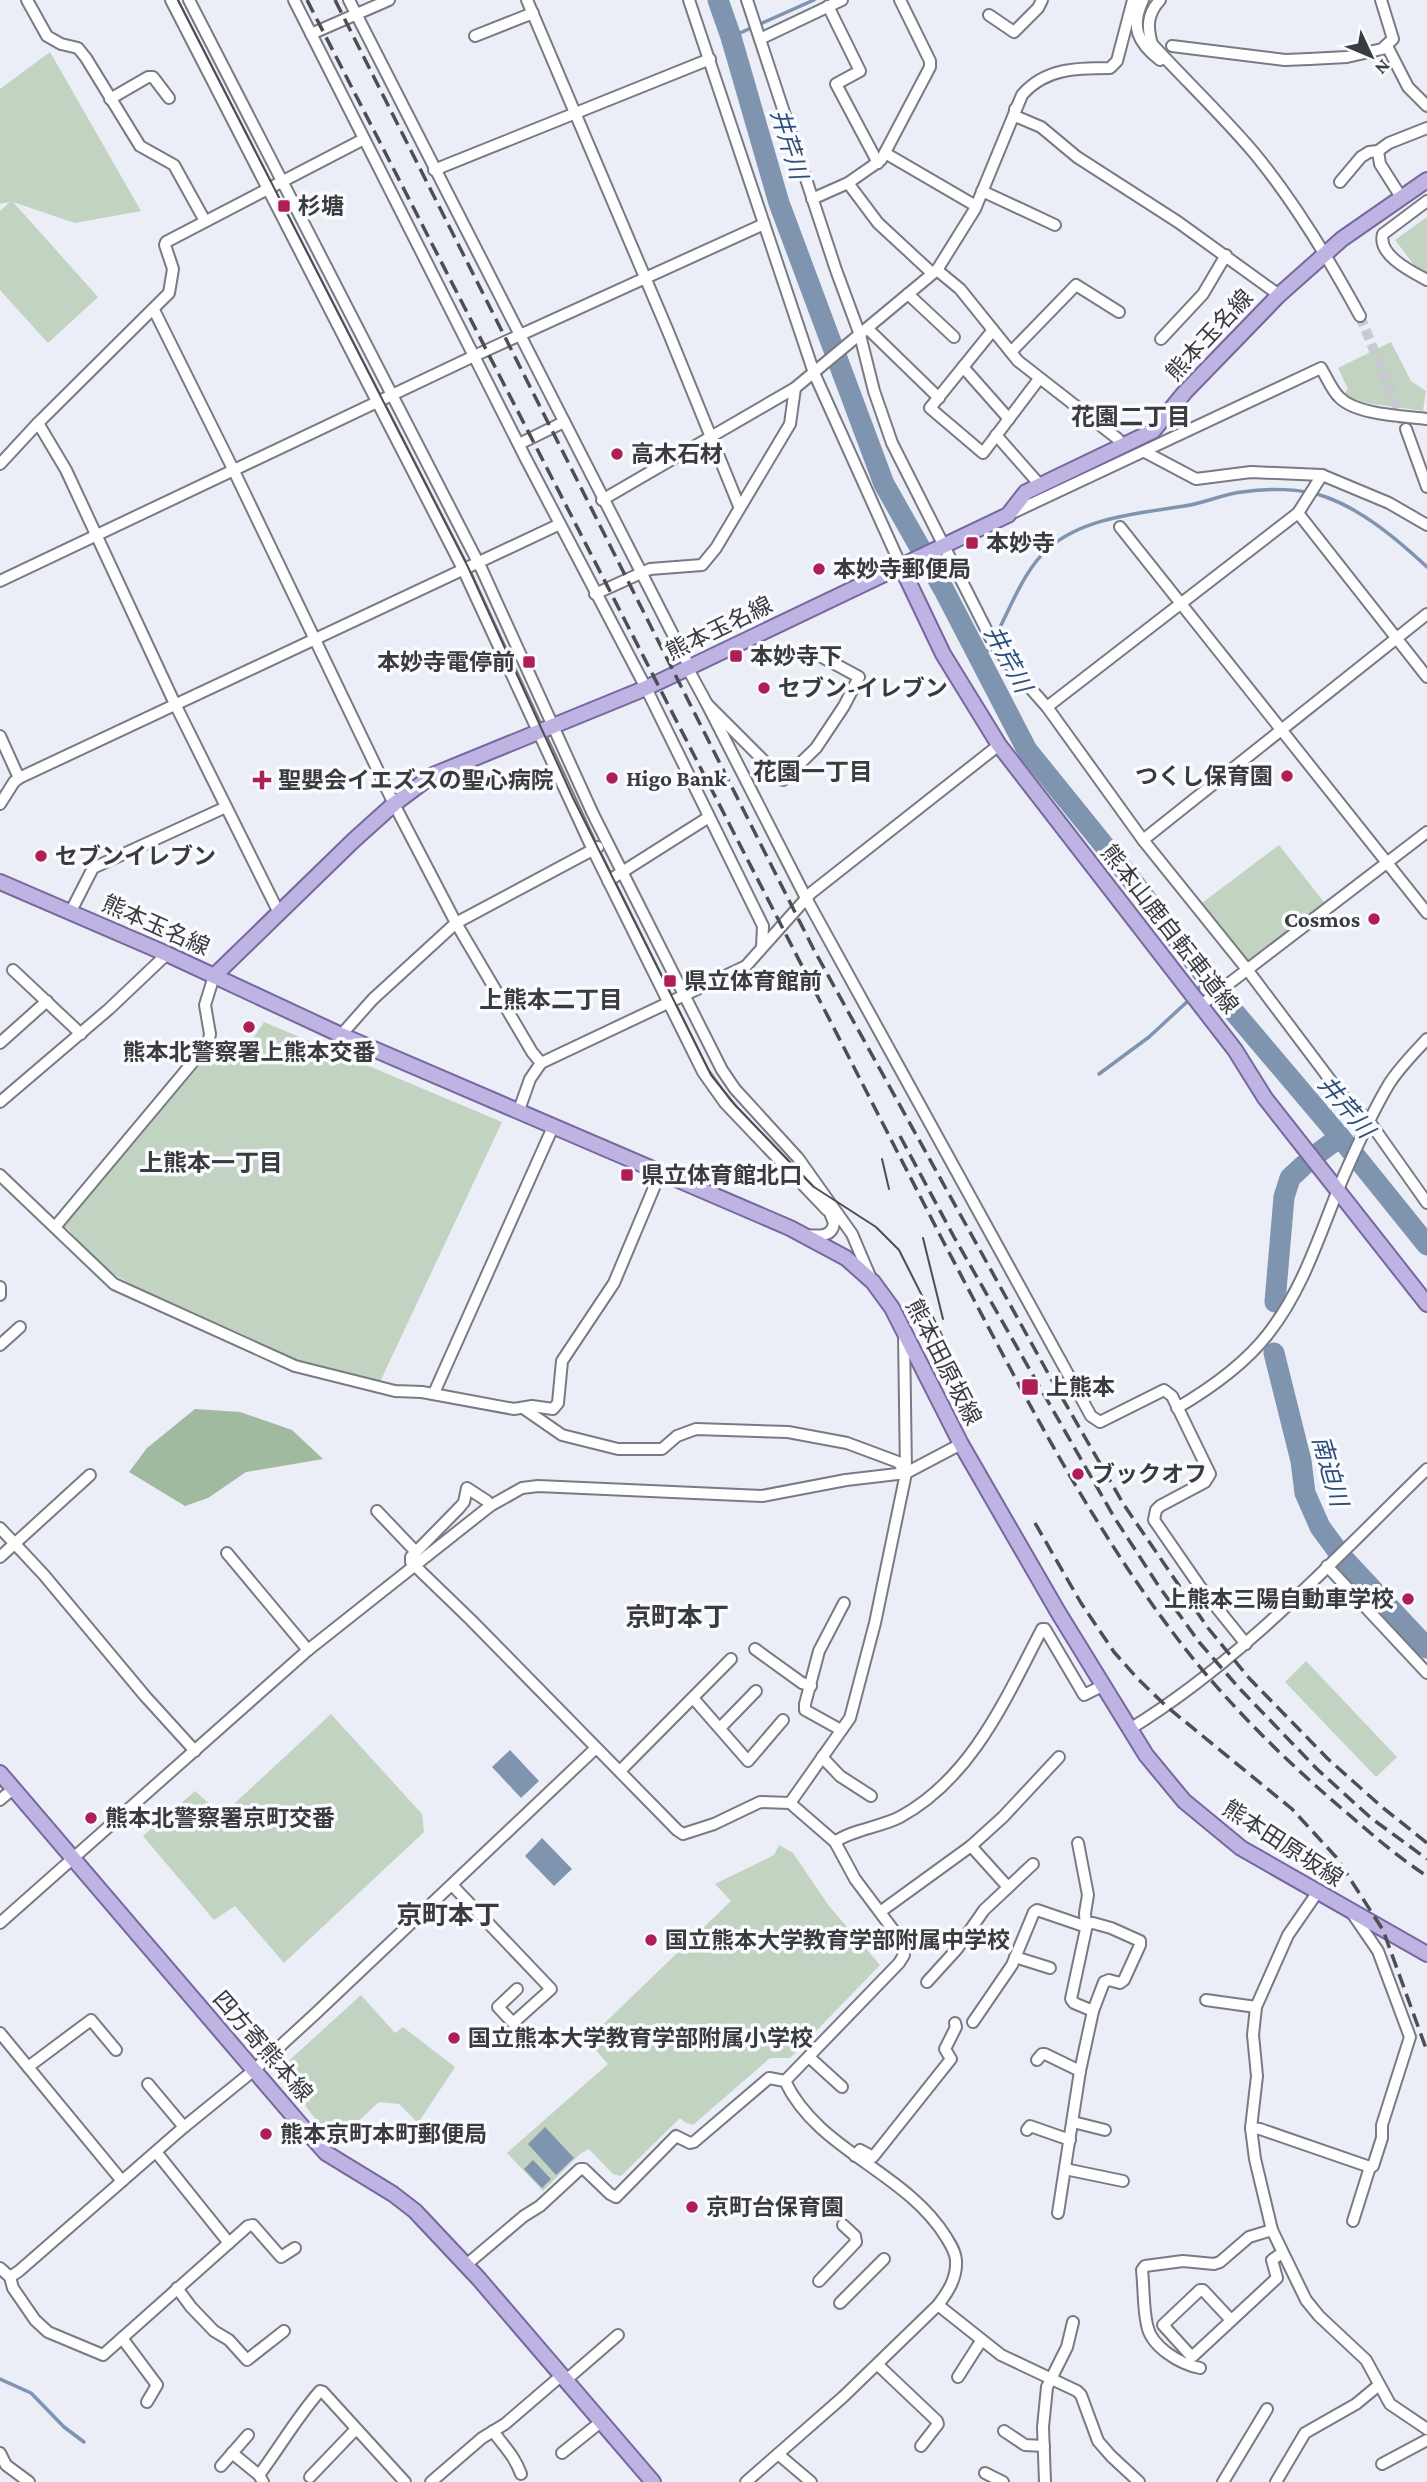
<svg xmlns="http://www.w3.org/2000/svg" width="1427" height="2482" font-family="'Crimson Pro','Noto Sans JP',serif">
<rect width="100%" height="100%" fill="#ebedf7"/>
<g fill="#c2d4c1">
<polygon points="50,52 141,211 75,223 13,202 98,297 48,343 0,290 0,211 10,202 0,204 0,89"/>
<polygon points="1427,217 1427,273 1414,265 1395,240"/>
<polygon points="1391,342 1411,381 1426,391 1423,411 1352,401 1344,394 1348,389 1338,368"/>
<polygon points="1279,845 1324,902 1248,961 1202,903"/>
<polygon points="264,1022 502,1122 380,1382 295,1360 147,1293 113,1274 88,1252 67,1228 64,1232 64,1226 210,1053 238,1061"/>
<polygon points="1306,1661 1397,1757 1376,1777 1285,1682"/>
<polygon points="331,1714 422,1814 424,1832 284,1963 235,1906 214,1920 143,1836 195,1791 222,1815"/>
<polygon points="779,1845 793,1853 829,1906 880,1965 790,2058 770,2058 693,2125 686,2123 680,2118 621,2176 613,2174 589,2149 580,2154 543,2191 507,2153 608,2064 587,2040 731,1901 715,1884 774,1855"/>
<polygon points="361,1995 395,2033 403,2027 455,2067 418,2123 399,2104 379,2102 339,2139 317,2121 281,2074 281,2068"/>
</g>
<polygon fill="#a0ba9f" points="195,1409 240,1412 292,1430 323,1459 246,1472 208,1498 185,1506 129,1472 147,1448"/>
<g fill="#7e94af">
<polygon points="510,1750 539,1781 521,1798 492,1767"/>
<polygon points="542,1838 572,1869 554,1886 525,1856"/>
<polygon points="545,2127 574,2158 556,2175 528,2144"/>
<polygon points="533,2160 551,2179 542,2188 524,2169"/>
</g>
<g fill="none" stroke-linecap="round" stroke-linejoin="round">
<g stroke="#7e94af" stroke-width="3.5">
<polyline points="731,37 814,0"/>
<path d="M996,635C1011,607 1024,569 1049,548C1085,516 1144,513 1190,505C1207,502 1224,494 1242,492C1268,488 1301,488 1326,497C1364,511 1398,540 1427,567"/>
<polyline points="982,665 987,651"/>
<polyline points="1196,991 1207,979"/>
<polyline points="1099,1074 1149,1037 1189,1000"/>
<polyline points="0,2379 31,2393 64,2427 84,2442"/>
</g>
<g stroke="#7e94af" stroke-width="21">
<polyline points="718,0 731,37 779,203 884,484 944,590 1027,750 1128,875 1218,993 1340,1137 1427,1245"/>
<polyline points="1317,1154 1340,1137"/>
<polyline points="1275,1302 1284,1197 1290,1178 1304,1165"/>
<polyline points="1274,1353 1301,1461 1305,1493 1320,1527 1342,1557 1427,1648"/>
</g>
<polyline stroke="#c8c9d2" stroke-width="10" stroke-dasharray="10 5" stroke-linecap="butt" points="1360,316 1406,429"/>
<g stroke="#797b84" stroke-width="14">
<g id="minor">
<polyline points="27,0 47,36 61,44 78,48 86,58 140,146 174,165 205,221"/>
<polyline points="171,0 463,569 593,850 703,1072 725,1103 827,1210"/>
<polyline points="189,0 482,570 593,814 722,1070 735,1089 798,1158 852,1234 872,1281"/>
<polyline points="294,0 526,459 646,688 763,926 762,947"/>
<polyline points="349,0 690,668"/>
<polyline points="527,0 667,329 739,506"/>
<polyline points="689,0 814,373 901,566"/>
<polyline points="747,0 836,270 860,335 874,391 892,443 990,637 1008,663 1047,707 1143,840 1246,968 1340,1093 1369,1121 1427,1203"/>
<path d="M1143,0C1130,27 1138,43 1160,60"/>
<path d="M1160,0C1147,14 1147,27 1152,44C1186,81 1223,116 1255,154C1296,204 1329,259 1360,316"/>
<polyline points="828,6 860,71 836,84 878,163"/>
<polyline points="989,15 1014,32 1038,8 1042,0"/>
<polyline points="311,34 389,0"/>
<polyline points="475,36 533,13"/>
<polyline points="760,39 842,0"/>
<polyline points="1172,46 1285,60 1309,59 1347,57 1382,49 1393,39 1381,0"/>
<polyline points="1387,46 1408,87 1427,106"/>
<polyline points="110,99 148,77 153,77 169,98"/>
<polyline points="1015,109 1015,116 1041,127 1077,157 1178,222 1279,295"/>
<polyline points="1378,151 1380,164 1401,197"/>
<polyline points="885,153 976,206"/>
<polyline points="434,170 710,59"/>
<polyline points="1340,182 1361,157 1369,152 1378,151 1389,143 1427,128"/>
<polyline points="848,183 878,223 932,273"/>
<polyline points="982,191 1055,225"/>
<polyline points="812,199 848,183 881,160 930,67 930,61 900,0"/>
<path d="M1427,201L1383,234C1377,255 1412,272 1427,280"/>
<polyline points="937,270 960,289 1018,361 1118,439 1122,445"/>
<polyline points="908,294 954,337"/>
<polyline points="154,310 233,469 394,804 456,923 532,1052 541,1063 530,1079 519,1110"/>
<polyline points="868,329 939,398"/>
<polyline points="993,330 930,408 983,453 1039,379"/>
<polyline points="1161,339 1203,294 1226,255"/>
<polyline points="1011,352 1076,285 1119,312"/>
<polyline points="963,367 1009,419"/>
<polyline points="38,423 66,470 175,704 279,913"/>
<polyline points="1406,429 1427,487"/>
<polyline points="996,435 1040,485"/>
<polyline points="519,444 564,422"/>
<polyline points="1145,452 1196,479 1251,472 1322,475 1389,503 1427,525"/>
<polyline points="0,464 38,423 169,293 173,269 165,245 166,242 364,139"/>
<path d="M602,500L795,388L937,270L975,209L1022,95C1045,68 1077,68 1110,68L1117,61L1133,0"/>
<polyline points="1298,513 1427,677"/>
<path d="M1010,514L1321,368C1327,378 1332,390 1339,397C1356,415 1403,416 1427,419"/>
<polyline points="1120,527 1427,913"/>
<polyline points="0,581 474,356 764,224"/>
<polyline points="595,594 650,569 702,565 716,548 790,424 795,388"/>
<polyline points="688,669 707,704 783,780 816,748 844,706 859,677 822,657"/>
<polyline points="707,704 806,898 1091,1416 1100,1422 1164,1390 1172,1396 1210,1474 1205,1482 1160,1506 1156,1510 1154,1520 1201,1588 1246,1644"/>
<polyline points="1047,707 1298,513 1322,475"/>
<polyline points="0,736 19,778"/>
<polyline points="0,804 14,782 19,778 560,524"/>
<polyline points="1143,840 1427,614"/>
<polyline points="608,881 709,817"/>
<polyline points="70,913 93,868 226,807"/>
<polyline points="13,970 81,1034"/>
<polyline points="1201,1005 1427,832"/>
<polyline points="341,1035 373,999 456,923 598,847"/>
<polyline points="0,1043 47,1001"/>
<polyline points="541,1063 746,966 811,893 999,745"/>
<polyline points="0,1102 109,1009 167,954"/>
<polyline points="0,1175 114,1284 295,1366 395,1391 422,1392 514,1409 532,1406 553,1409 558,1403 562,1361 614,1283 661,1171"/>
<polyline points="55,1227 208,1044 210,1034 205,1005 214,976"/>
<path d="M806,1235C818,1236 832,1238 834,1223L830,1213"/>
<polyline points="0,1287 0,1295"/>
<polyline points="0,1345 20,1327"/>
<polyline points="434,1393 553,1127"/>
<polyline points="523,1408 562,1435 618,1449 662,1449 677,1436 696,1429 788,1432 847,1443 898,1462 906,1473"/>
<path d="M1177,1408C1211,1388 1244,1365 1268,1334C1304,1288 1320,1233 1342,1180C1356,1148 1371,1114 1389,1084C1399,1068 1414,1053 1427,1039"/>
<polyline points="490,1506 487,1501 467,1488 464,1502 460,1507 411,1557 411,1562 471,1620 677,1830 683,1834 714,1824 760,1802 790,1803 835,1842 855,1879 900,1939 904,1955 899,1963 785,2081"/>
<polyline points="377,1511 416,1552"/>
<polyline points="0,1528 44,1575 145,1696 195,1751"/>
<polyline points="227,1553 308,1650"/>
<polyline points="0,1557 90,1475"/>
<polyline points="1327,1566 1427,1673"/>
<polyline points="755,1649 802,1683 811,1686"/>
<polyline points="693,1698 748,1761 783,1720"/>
<polyline points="720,1728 756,1691"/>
<path d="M1130,1729C1243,1660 1333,1560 1427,1469"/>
<polyline points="841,1730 805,1710 805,1704 819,1651 844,1603"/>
<polyline points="822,1757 840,1776 871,1796"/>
<polyline points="620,1771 731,1659"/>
<polyline points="0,1800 13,1789"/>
<polyline points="790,1803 850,1718 875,1623 906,1473 904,1334"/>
<path d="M835,1842C851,1830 881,1827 900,1817C972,1778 1006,1698 1042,1629H1045L1084,1695L1102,1686"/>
<polyline points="1078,1843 1088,1895 1085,1913 1086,1929 1071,1999 1074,2003 1093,2011"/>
<polyline points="971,1846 1007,1886"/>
<polyline points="452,1885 551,1989 513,2023 498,2007 517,1989"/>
<polyline points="1317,1893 1288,1935 1256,2007 1253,2035 1257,2076 1251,2128 1255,2159 1272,2230 1306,2300 1319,2316 1366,2360 1390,2404 1427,2429"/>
<polyline points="880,1912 971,1846 1003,1817 1059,1757"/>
<polyline points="0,1923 308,1650 490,1506 522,1488 538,1486 762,1496 846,1480 906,1473 961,1444"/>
<polyline points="1015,1957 1050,1968"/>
<polyline points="927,1982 957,1949 984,1910 1033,1864"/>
<polyline points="1206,2000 1256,2007"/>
<polyline points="973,2022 1012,1965 1034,1912 1037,1910 1081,1925 1093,1923 1111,1928 1140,1941 1140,1945 1124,1980 1120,1983 1109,1980 1104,1982 1093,2011 1080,2071 1058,2213"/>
<polyline points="0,2033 122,2181"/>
<polyline points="809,2057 842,2087"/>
<polyline points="1037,2060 1042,2054 1045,2054 1080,2071"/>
<polyline points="28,2067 91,2020 116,2050"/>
<polyline points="148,2084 184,2127"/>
<polyline points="1073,2122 1105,2130"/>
<polyline points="1251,2128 1260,2129 1370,2167 1373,2166 1382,2138 1382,2125 1410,2037 1378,1951 1352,1913"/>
<polyline points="1027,2130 1030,2126 1070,2140"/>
<polyline points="156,2152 229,2243"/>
<polyline points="855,2156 860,2150 873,2157 951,2059 945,2049 956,2027 955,2023"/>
<polyline points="1065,2169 1123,2181"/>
<polyline points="1353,2221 1370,2167"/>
<path d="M466,2265L524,2216L540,2206L580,2169H584L610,2194L616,2197L676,2136L690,2143L694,2142L769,2078L785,2081C818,2151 905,2171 946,2237C950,2244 956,2252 956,2261C957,2278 948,2292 938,2305L843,2397L746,2482"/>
<polyline points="0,2268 10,2277 13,2288 35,2320 48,2332 103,2355 248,2226 253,2225 281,2257 295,2248"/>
<polyline points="10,2277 19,2271 184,2127 253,2071 314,2015 596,1748"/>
<polyline points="819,2281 856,2242 855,2236 843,2225"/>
<polyline points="177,2288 191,2307 214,2331 229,2340 247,2360 284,2331"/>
<polyline points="840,2303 884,2259"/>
<polyline points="938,2305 1001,2355 1077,2391 1081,2395 1098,2441 1111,2456 1139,2482"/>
<polyline points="1230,2319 1203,2290 1200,2290 1163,2325 1191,2356 1193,2356 1277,2278 1272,2260 1282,2253"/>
<polyline points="122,2338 157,2385 147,2402"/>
<polyline points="878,2365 937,2421 938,2424 921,2446"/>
<path d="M1200,2368C1180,2364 1151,2347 1147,2325C1143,2307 1144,2288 1142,2270L1145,2266L1183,2261L1214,2264L1220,2262L1249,2237L1272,2230"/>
<polyline points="958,2377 981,2341"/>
<polyline points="566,2380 618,2335"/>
<path d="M493,2431C505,2448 514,2455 521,2474"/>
<polyline points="1004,2431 1025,2445 1044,2446"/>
<polyline points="0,2453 6,2465 29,2482"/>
<polyline points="232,2453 259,2475 263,2482"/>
<polyline points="562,2453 602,2421"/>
<polyline points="778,2454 811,2482"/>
<polyline points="1382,2464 1427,2440"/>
<polyline points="221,2466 248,2435"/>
<polyline points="985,2473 1003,2482"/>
<path d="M259,2475C280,2447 297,2417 320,2391L323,2392L405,2482"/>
<polyline points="310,2477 356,2429"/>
<polyline points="431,2482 482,2438 505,2424 562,2375"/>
<polyline points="1045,2482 1043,2427 1047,2387 1067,2347 1073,2322"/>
<polyline points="1223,2482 1267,2409"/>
<polyline points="1276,2482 1305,2433 1356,2404 1379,2385"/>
</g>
</g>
<g stroke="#75689e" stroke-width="18">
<g id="major">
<polyline points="901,566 943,654 999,745 1235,1050 1265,1098 1427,1304"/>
<polyline points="0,882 167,954 341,1035 790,1228 846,1258 873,1282 892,1308 961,1444 1058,1612 1146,1755 1184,1801 1241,1848 1427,1954"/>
<polyline points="214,976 354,840 394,804 433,775 646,688 1008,515 1026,492 1153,431 1185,392 1279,295 1342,239 1427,180"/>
<polyline points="0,1773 300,2124 326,2153 393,2194 415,2211 479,2279 653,2482"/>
</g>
</g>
<use href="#minor" stroke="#fff" stroke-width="10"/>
<use href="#major" stroke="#bfb3e3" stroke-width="14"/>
<g stroke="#4c4e52" stroke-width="2">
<polyline points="178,0 468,567 573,798 711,1075 736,1106 814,1187 876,1227 899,1250 965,1381"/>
<polyline points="882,1159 889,1189"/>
<polyline points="923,1238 943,1319"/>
</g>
<g stroke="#4c4e52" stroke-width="3.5" stroke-dasharray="14 7" stroke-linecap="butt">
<path d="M307,0L943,1241C1017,1381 1089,1526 1187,1651C1232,1708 1285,1760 1340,1807C1368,1831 1396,1856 1427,1876"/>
<polyline points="335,0 814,950 1049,1375 1124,1505 1208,1628 1249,1678 1328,1759 1382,1807 1427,1843"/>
<polyline points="900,1136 954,1237 1114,1517 1158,1585 1199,1642 1239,1688 1317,1769 1371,1818 1427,1859"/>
<polyline points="1035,1523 1081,1603 1114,1652 1137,1678 1166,1706 1292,1809 1336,1857 1383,1930 1427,2051"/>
</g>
</g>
<g fill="#af1f56" stroke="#fafbff" stroke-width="2.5">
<rect x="277" y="199" width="14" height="14" rx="3.5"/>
<circle cx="617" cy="454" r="7"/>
<rect x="965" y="536" width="14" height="14" rx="3.5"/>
<circle cx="819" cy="569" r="7"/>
<rect x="729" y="649" width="14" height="14" rx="3.5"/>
<rect x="522" y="655" width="14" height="14" rx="3.5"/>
<circle cx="764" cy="688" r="7"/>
<circle cx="1287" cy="776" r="7"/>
<circle cx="612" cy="778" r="7"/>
<path d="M258.5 769.5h7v7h7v7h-7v7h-7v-7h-7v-7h7z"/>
<circle cx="41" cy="856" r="7"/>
<circle cx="1374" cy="919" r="7"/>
<rect x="663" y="974" width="14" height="14" rx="3.5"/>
<circle cx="249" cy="1027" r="7"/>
<rect x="620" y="1168" width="14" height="14" rx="3.5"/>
<rect x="1021" y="1378" width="18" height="18" rx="3.5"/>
<circle cx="1078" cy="1474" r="7"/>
<circle cx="1408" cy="1599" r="7"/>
<circle cx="91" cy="1818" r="7"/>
<circle cx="651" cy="1940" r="7"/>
<circle cx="454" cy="2038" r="7"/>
<circle cx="266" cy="2134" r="7"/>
<circle cx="692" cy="2207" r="7"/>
</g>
<g text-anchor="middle" stroke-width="7" stroke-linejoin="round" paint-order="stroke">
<g font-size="23" font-weight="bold" fill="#3a3b3f" stroke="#fafbff" text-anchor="start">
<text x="298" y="214">杉塘</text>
<text x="631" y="462">高木石材</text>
<text x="986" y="551">本妙寺</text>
<text x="833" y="577">本妙寺郵便局</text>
<text x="750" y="664">本妙寺下</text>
<text x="515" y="670" text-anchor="end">本妙寺電停前</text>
<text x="778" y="696">セブン-イレブン</text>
<text x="1273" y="784" text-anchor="end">つくし保育園</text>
<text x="626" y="786">Higo Bank</text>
<text x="278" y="788">聖嬰会イエズスの聖心病院</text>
<text x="55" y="864">セブンイレブン</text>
<text x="1360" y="927" text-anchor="end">Cosmos</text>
<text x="684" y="989">県立体育館前</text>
<text x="249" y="1060" text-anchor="middle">熊本北警察署上熊本交番</text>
<text x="641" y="1183">県立体育館北口</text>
<text x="1046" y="1395">上熊本</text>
<text x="1092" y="1482">ブックオフ</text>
<text x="1394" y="1607" text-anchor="end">上熊本三陽自動車学校</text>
<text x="105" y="1826">熊本北警察署京町交番</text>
<text x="665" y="1948">国立熊本大学教育学部附属中学校</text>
<text x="468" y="2046">国立熊本大学教育学部附属小学校</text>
<text x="280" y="2142">熊本京町本町郵便局</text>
<text x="706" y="2215">京町台保育園</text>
</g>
<g font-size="23" fill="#3a3b3f" stroke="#fafbff">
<text transform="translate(1209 335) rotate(-47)" y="8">熊本玉名線</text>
<text transform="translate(719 628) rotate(-26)" y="8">熊本玉名線</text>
<text transform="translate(156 925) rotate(24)" y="8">熊本玉名線</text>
<text transform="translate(1170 929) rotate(52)" y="8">熊本山鹿自転車道線</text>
<text transform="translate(944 1362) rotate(63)" y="8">熊本田原坂線</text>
<text transform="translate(1283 1843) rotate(33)" y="8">熊本田原坂線</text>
<text transform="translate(263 2046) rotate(49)" y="8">四方寄熊本線</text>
</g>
<g font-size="24" font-style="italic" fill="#2d4e76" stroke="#fafbff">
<text transform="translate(789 144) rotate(73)" y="8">井芹川</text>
<text transform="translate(1008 659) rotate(62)" y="8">井芹川</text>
<text transform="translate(1346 1107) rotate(50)" y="8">井芹川</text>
<text transform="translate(1330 1471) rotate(74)" y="8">南迫川</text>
</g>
<g font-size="24" font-weight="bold" fill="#3a3b3f" stroke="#fafbff">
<text x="1131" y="425">花園二丁目</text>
<text x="813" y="780">花園一丁目</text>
<text x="551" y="1008">上熊本二丁目</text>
<text x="211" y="1171">上熊本一丁目</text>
</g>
<g font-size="26" font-weight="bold" fill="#3a3b3f" stroke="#fafbff">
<text x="677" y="1626">京町本丁</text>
<text x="448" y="1924">京町本丁</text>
</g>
</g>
<g transform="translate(1371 56) rotate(134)" stroke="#fafbff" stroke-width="5" paint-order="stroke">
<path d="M0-5L12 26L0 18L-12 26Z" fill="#3a3b3f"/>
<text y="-10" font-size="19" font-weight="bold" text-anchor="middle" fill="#3a3b3f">N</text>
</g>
</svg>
